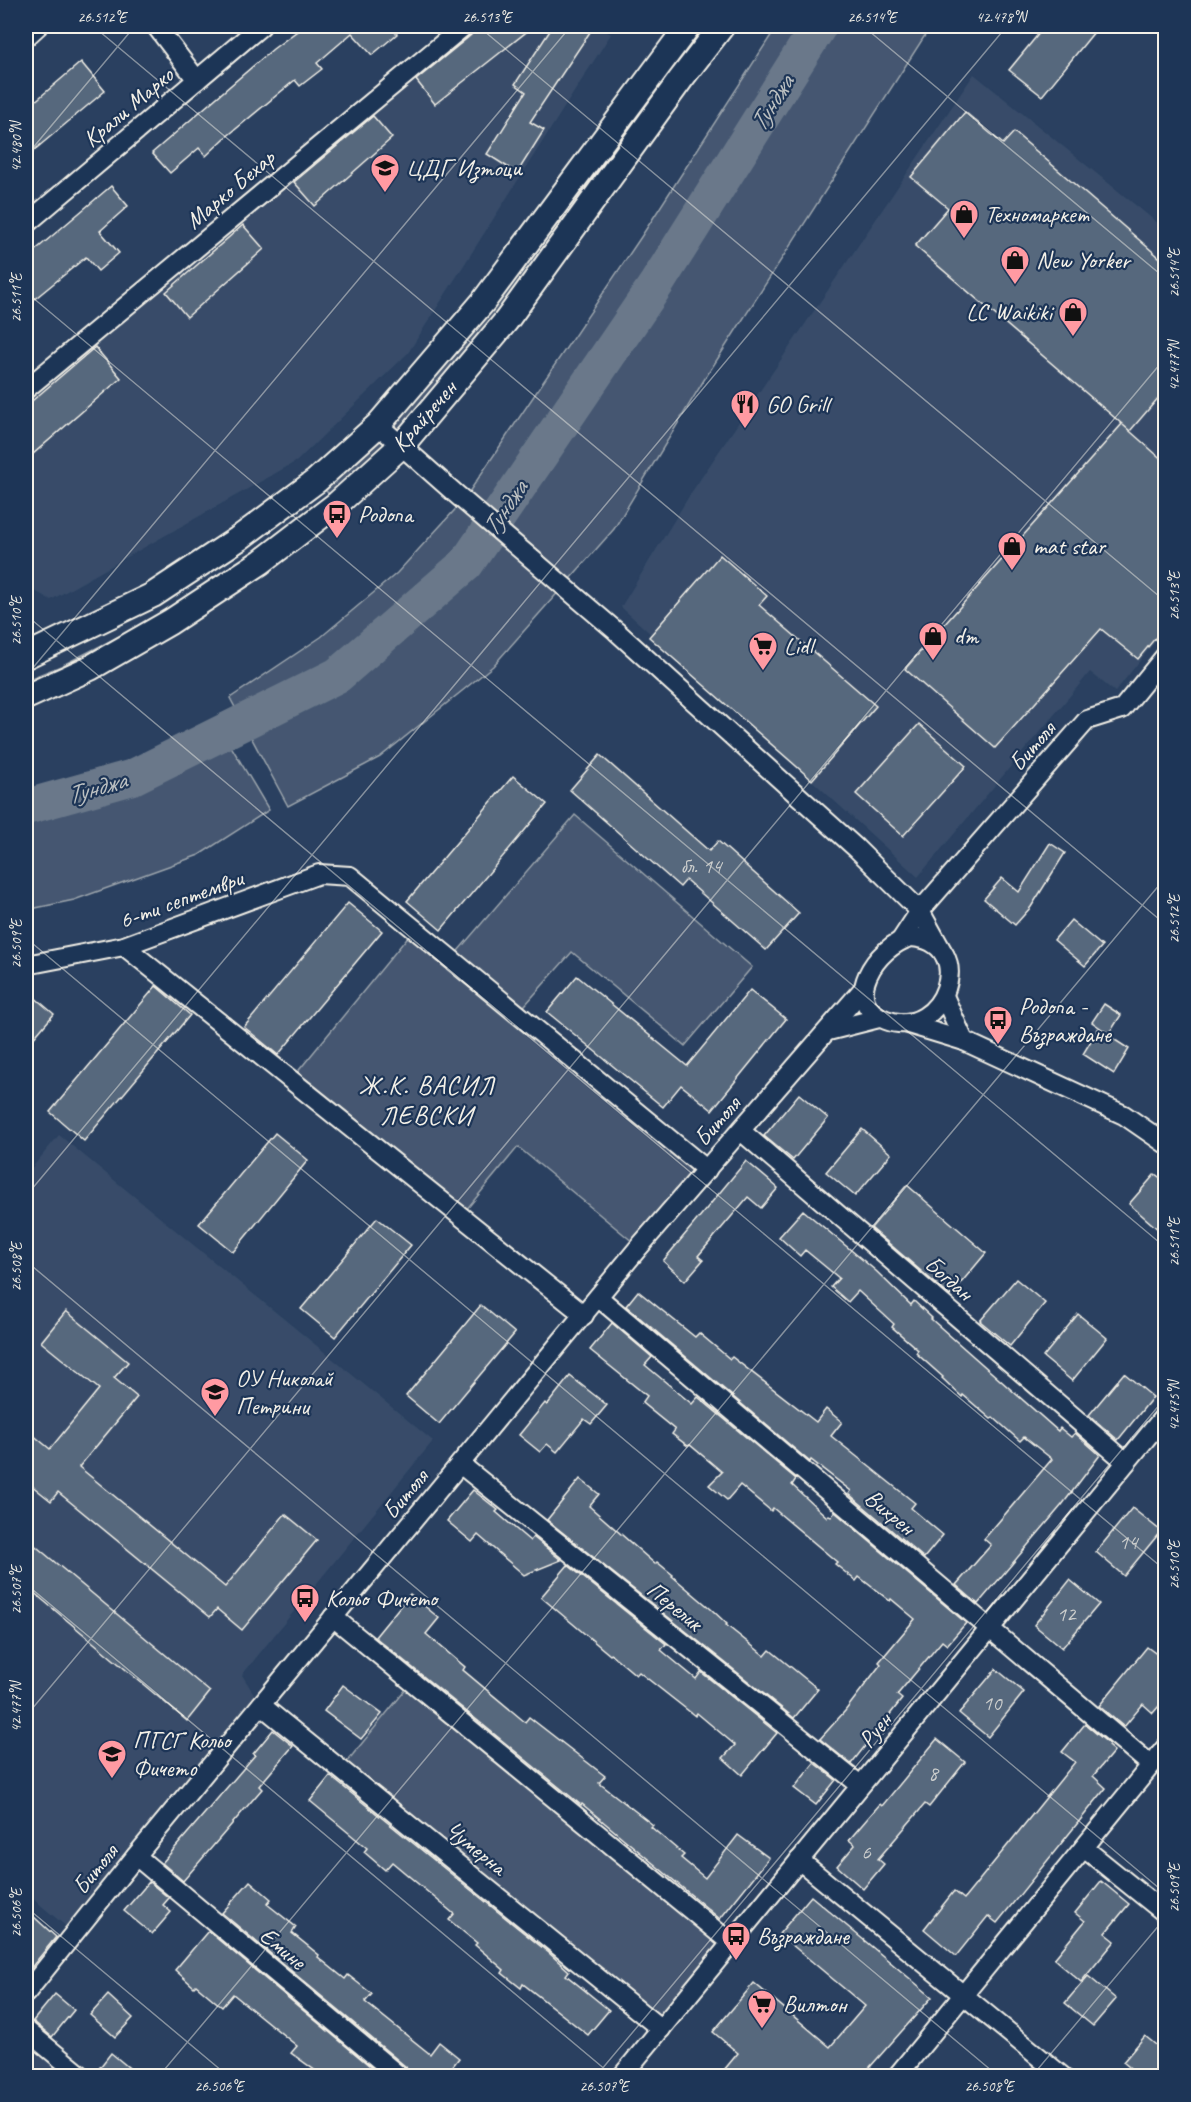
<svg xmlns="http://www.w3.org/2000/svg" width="1191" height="2102" font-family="Caveat,sans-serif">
<rect width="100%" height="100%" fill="#2a4060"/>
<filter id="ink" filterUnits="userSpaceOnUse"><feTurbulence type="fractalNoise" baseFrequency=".0167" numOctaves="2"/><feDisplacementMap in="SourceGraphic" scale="12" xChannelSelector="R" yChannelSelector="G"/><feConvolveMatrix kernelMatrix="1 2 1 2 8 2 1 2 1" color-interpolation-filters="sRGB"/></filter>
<g filter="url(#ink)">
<g fill="#374c69">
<polygon points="464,26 597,26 611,34 408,353 297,461 51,600 26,586 26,389"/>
<polygon points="974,74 1165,229 1165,629 1115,692 1090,672 918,877 621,607 691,493"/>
<polygon points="59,1135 433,1441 242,1675 261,1705 74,1933 26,1893 26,1175"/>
<polygon points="26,2030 82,2076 26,2076"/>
</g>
<g fill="#445771" stroke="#9ca4ac" stroke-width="1.5">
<polygon points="688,26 722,26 506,321 338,503 316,481 378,425"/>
<polygon points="777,26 931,26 704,380 614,529 493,666 380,757 288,806 230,698 321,637 397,573 463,501 641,237"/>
<polygon points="149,621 153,627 26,687 26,680 61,666"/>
<polygon points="216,721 269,810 199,855 74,900 26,910 26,793 122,764"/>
<polygon points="575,815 752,967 685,1046 572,952 518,1013 707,1170 639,1247 518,1147 461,1216 291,1080 415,928 452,958"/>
<polygon points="412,1682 731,1943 661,2029 341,1769"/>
</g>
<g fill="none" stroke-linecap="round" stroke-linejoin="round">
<polyline stroke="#6a788a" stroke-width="36" points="26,807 133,777 338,675 466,564 657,283 819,26"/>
</g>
<g fill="#56677d" stroke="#f4f1e8" stroke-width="1.5">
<polygon points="304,26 390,26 397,34 372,55 352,33 317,63 322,69 300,86 295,80 225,138 206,156 199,148 170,173 152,153 273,49"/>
<polygon points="475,26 534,26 435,104 416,80 471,35"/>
<polygon points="553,26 594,26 530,122 544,130 517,173 487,154 526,92 515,84"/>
<polygon points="1045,26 1099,26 1042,96 1009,70"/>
<polygon points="81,62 105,91 26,157 26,109"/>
<polygon points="965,112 1003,144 1014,132 1166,263 1166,389 1130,431 1123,425 1166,463 1166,625 1138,659 1101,629 995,748 905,669 1122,424 915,246 948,208 911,177"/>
<polygon points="373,116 392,138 315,206 294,182"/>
<polygon points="111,186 128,206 100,231 119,253 98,271 86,257 26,306 26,258"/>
<polygon points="243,225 264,249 187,317 166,292"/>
<polygon points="95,347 121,378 26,460 26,406"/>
<polygon points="720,555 767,596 759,605 876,706 812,780 649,637"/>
<polygon points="919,724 966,766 903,836 856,794"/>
<polygon points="600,755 709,851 718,841 799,913 766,950 686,880 680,887 570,790"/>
<polygon points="513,776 547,804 441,930 407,901"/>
<polygon points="1050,843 1065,853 1031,907 1015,925 984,899 1002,878 1019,892"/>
<polygon points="348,903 382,931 278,1055 244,1027"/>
<polygon points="1071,920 1102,946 1085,966 1054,940"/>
<polygon points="577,976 687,1066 750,990 786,1019 712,1110 681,1085 663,1107 547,1012"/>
<polygon points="156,986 190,1015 84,1141 50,1112"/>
<polygon points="26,990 54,1014 26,1047"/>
<polygon points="1104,1004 1121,1015 1109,1034 1092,1022"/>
<polygon points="1098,1029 1129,1049 1114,1074 1083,1054"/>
<polygon points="799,1094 828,1118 793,1160 764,1136"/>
<polygon points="862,1129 891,1154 855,1196 826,1172"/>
<polygon points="275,1133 308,1160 233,1252 199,1224"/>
<polygon points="746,1161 778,1188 761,1208 748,1197 698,1256 703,1260 685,1281 663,1261"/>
<polygon points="1155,1174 1166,1182 1166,1236 1129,1204"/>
<polygon points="907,1185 986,1253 950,1296 871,1228"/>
<polygon points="803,1210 876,1271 911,1305 914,1301 932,1318 931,1319 1058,1431 1060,1428 1071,1437 1075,1433 1100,1455 1062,1505 978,1604 956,1585 991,1545 984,1539 1052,1459 1024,1437 1020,1441 993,1417 991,1419 963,1395 962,1397 942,1378 943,1377 916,1353 918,1350 892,1327 894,1324 858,1291 848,1302 831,1287 839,1278 805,1250 800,1256 779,1237"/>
<polygon points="377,1218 411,1245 335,1337 301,1309"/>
<polygon points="1016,1279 1045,1303 1010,1346 980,1321"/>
<polygon points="638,1291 695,1337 699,1333 730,1359 732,1357 816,1422 826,1409 842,1422 831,1436 915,1503 911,1508 943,1535 924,1558 849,1494 851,1491 811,1460 810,1462 626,1306"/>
<polygon points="481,1305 515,1333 439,1424 406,1396"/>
<polygon points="66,1311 128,1362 114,1378 137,1397 79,1467 225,1587 285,1514 317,1540 242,1630 217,1609 210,1617 58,1492 51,1501 26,1481 26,1429 50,1449 99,1389 41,1342"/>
<polygon points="1078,1314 1107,1338 1072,1381 1043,1357"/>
<polygon points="612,1323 652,1357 645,1365 692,1404 698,1397 796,1479 792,1485 827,1517 829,1515 831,1517 835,1512 966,1623 947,1645 942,1641 897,1695 902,1699 851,1764 820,1739 845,1711 881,1664 879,1662 915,1619 891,1599 890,1601 859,1577 856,1581 835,1564 837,1562 773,1508 771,1511 740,1485 727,1500 709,1485 722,1472 690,1445 688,1446 672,1434 675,1430 642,1403 647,1396 590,1350"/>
<polygon points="1124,1373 1153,1397 1118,1440 1089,1415"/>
<polygon points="570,1376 607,1405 591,1424 584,1419 557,1452 547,1444 540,1452 519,1435 545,1403 547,1405"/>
<polygon points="580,1479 599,1494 589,1506 655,1564 657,1562 673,1575 672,1576 711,1609 727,1624 726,1625 765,1656 770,1650 818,1689 794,1718 547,1520"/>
<polygon points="473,1490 498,1510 496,1512 530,1541 533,1537 561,1560 524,1575 478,1535 472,1542 447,1521"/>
<polygon points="1132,1508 1161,1531 1124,1576 1096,1552"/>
<polygon points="26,1538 210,1692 187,1721 26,1586"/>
<polygon points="568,1565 666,1644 661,1650 696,1679 701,1672 777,1733 742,1775 723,1758 735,1745 697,1713 695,1716 639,1672 636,1675 611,1654 610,1655 541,1597"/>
<polygon points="1070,1580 1099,1604 1062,1648 1034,1625"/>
<polygon points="410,1594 439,1618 426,1634 465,1667 463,1670 525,1722 529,1717 605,1776 599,1783 653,1825 651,1827 684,1855 681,1858 705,1878 738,1835 769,1858 720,1919 582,1804 581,1805 375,1637"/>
<polygon points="1147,1647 1166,1661 1166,1698 1153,1713 1143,1704 1124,1727 1099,1706"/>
<polygon points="996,1669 1024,1692 988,1737 959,1713"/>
<polygon points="343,1685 382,1714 361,1739 324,1711"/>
<polygon points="1085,1724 1109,1744 1108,1746 1114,1751 1093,1776 1106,1788 997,1923 988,1916 956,1956 924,1929 954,1891 964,1899 1075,1762 1062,1752"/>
<polygon points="273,1730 293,1746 259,1786 262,1789 183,1881 162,1863 255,1755 253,1754"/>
<polygon points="937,1739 965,1762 929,1807 925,1804 878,1859 884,1864 863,1889 837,1866 855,1845 849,1840 880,1804 882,1806"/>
<polygon points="814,1763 836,1780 816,1805 794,1788"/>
<polygon points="330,1776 549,1953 569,1971 566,1975 609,2010 588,2035 523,1984 521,1988 502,1973 504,1970 475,1945 477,1943 449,1920 454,1914 392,1862 385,1870 364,1852 367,1848 310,1801"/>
<polygon points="250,1881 271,1899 267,1904 296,1927 292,1933 319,1955 318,1957 345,1979 348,1975 372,1994 365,2002 430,2054 439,2042 459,2058 445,2076 410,2076 406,2067 222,1913"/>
<polygon points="1101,1881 1129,1904 1105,1933 1115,1941 1081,1982 1054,1959 1085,1921 1075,1913"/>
<polygon points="149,1882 169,1898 163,1905 171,1912 152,1934 124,1911"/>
<polygon points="811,1896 932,1997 862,2076 719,2076 738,2053 713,2032 754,1983 830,2047 865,2006 779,1934"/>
<polygon points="33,1916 56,1937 26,1974 26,1925"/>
<polygon points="208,1931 382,2076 323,2076 291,2053 297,2046 233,1994 222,2007 196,1985 194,1987 175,1970"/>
<polygon points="1088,1976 1116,1999 1093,2026 1065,2003"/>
<polygon points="55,1994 74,2010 52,2037 33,2021"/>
<polygon points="108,1995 133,2018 115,2037 90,2015"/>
<polygon points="1145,2036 1166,2053 1166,2076 1140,2076 1123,2062"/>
<polygon points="111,2053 139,2076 93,2076"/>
</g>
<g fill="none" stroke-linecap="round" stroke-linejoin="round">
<g stroke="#f4f1e8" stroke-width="22">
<g id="minor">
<polyline points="156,26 197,80"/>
<polyline points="26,37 38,26"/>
<polyline points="26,224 261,26"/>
<polyline points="26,389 464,26"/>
<polyline points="378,425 456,494 616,631 856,848 920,911 945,956"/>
<path d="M911,937C980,941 944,1042 886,1020C839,1003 876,946 911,937Z"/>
<polyline points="901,940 920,911 1087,720 1122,709 1166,655"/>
<polyline points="124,946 584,1315"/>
<polyline points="26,965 124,946 319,874 350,876 707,1170"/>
<polyline points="944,996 964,1041"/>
<polyline points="908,1024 964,1041 1124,1115 1166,1144"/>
<polyline points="828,1031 879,1018"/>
<polyline points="741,1131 1126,1462"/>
<polyline points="598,1297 1151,1765"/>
<polyline points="460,1464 860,1785"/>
<polyline points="333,1617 731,1943"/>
<polyline points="261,1705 661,2029"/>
<polyline points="1084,1848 1166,1914"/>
<polyline points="136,1856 399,2076"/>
<polyline points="799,1860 1062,2076"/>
<polyline points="26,1993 136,1856 639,1247 864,988"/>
<polyline points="26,2030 82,2076"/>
<polyline points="622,2076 1166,1414"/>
<polyline points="897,2076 1166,1747"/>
</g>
</g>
<g stroke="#f4f1e8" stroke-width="28">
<g id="tertiary">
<polyline points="26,656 153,595 238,539 316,481 378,425 483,302 688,26"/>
<polyline points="26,697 90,668 170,622 261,562 338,503 402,445 506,321 681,79 722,26"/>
</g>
</g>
<use href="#minor" stroke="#1d3557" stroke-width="18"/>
<use href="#tertiary" stroke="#1d3557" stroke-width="24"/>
</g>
</g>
<path fill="none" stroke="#f4f1e8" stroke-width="1.5" stroke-opacity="0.45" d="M93,26L1166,925M478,26L1166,602M863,26L1166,279M26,156L135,26M26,292L1166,1248M26,615L1166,1571M26,676L571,26M26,938L1166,1894M26,1196L1007,26M26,1261L998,2076M26,1584L613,2076M26,1716L1166,357M26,1907L228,2076M159,2076L1166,877M596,2076L1166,1397M1032,2076L1166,1917"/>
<defs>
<g id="school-pin" transform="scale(1.5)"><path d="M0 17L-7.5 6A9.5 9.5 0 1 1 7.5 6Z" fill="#ff9aa2" stroke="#1d3557"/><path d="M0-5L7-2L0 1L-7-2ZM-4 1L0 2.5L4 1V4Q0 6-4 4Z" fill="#111"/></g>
<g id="shop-pin" transform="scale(1.5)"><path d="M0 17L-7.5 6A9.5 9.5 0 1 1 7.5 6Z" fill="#ff9aa2" stroke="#1d3557"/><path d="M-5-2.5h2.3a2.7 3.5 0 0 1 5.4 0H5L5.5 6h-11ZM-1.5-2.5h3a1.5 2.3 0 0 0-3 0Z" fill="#111"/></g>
<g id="restaurant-pin" transform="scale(1.5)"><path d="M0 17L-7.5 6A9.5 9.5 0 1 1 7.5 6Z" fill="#ff9aa2" stroke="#1d3557"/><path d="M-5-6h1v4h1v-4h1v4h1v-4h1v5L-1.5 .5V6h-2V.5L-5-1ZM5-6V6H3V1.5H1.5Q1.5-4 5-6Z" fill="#111"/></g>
<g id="bus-pin" transform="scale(1.5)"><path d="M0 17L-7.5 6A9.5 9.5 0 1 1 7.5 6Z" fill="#ff9aa2" stroke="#1d3557"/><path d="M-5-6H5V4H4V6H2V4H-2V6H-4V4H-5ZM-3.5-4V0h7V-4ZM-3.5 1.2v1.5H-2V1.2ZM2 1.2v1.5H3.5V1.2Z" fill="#111"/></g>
<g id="supermarket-pin" transform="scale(1.5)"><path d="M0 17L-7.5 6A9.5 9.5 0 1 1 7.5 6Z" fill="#ff9aa2" stroke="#1d3557"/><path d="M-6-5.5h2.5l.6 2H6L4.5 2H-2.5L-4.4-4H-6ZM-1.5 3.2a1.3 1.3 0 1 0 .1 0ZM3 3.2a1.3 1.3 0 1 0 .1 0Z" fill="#111"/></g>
</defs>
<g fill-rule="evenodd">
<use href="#school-pin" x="385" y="168"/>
<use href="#shop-pin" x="964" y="214"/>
<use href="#shop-pin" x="1015" y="260"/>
<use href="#shop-pin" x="1073" y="312"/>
<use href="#restaurant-pin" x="745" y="404"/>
<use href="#bus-pin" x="337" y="514"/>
<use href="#shop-pin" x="1012" y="546"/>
<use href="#shop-pin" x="933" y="636"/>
<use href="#supermarket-pin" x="763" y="646"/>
<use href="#bus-pin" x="998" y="1020"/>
<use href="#school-pin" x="215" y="1392"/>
<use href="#bus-pin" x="305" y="1598"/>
<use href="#school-pin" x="112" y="1754"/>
<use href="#bus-pin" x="736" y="1936"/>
<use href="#supermarket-pin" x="762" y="2004"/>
</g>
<g text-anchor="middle" stroke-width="4.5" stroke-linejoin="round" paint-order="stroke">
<g font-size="21" fill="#cccecd">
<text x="701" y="873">бл. 14</text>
<text x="1128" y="1549">14</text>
<text x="1066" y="1621">12</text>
<text x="992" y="1710">10</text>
<text x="933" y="1780">8</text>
<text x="866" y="1859">6</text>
</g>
<g font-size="24" fill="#f4f1e8" stroke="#1d3557">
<text transform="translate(128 107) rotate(-40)" y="8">Крали Марко</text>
<text transform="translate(230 189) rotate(-40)" y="8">Марко Бехар</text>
<text transform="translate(424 416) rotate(-49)" y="8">Крайречен</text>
<text transform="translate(1032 746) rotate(-49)" y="8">Битоля</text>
<text transform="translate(181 899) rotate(-20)" y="8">6-ти септември</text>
<text transform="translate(717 1121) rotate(-49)" y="8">Битоля</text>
<text transform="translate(949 1278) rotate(41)" y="8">Богдан</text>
<text transform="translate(405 1494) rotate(-50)" y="8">Битоля</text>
<text transform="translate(890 1512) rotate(40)" y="8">Вихрен</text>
<text transform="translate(675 1606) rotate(39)" y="8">Перелик</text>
<text transform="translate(875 1730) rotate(-51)" y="8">Руен</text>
<text transform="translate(476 1848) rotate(39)" y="8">Чумерна</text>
<text transform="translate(95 1869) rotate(-51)" y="8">Битоля</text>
<text transform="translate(283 1948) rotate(40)" y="8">Емине</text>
</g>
<g font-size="24" fill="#f4f1e8" stroke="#1d3557" text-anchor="start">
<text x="406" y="176">ЦДГ Изтоци</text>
<text x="985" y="222">Техномаркет</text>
<text x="1036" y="268">New Yorker</text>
<text x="1052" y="320" text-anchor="end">LC Waikiki</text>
<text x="766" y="412">GO Grill</text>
<text x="358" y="522">Родопа</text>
<text x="1033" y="554">mat star</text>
<text x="954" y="644">dm</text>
<text x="784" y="654">Lidl</text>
<text x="1019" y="1014">Родопа -<tspan x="1019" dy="28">Възраждане</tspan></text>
<text x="236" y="1386">ОУ Николай<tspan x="236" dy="28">Петрини</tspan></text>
<text x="326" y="1606">Кольо Фичето</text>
<text x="133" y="1748">ПГСГ Кольо<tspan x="133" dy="28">Фичето</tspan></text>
<text x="757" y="1944">Възраждане</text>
<text x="783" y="2012">Вилтон</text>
</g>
<g font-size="26" font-style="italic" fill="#bdc1c2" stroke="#1d3557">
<text transform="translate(771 103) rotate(-58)" y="9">Тунджа</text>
<text transform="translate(504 508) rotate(-56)" y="9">Тунджа</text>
<text transform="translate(96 787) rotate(-16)" y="9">Тунджа</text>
</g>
<g font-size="26" letter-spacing="1.5" fill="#f4f1e8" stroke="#1d3557">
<text x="427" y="1094">Ж.К. ВАСИЛ<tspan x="427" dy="30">ЛЕВСКИ</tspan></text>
</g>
</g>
<rect width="1191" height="2102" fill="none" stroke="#1d3557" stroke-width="66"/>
<rect x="33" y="33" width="1125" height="2036" fill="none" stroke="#f4f1e8" stroke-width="2"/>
<g font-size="15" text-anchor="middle" fill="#f4f1e8">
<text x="102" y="22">26.512°E</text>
<text x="487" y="22">26.513°E</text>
<text x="872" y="22">26.514°E</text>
<text x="1001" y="22">42.478°N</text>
<text transform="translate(16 147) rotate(-90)" y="5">42.480°N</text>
<text transform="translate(1174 273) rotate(-90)" y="5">26.514°E</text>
<text transform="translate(16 298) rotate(-90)" y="5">26.511°E</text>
<text transform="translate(1174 366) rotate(-90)" y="5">42.477°N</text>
<text transform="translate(1174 596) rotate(-90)" y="5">26.513°E</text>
<text transform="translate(16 621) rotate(-90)" y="5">26.510°E</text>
<text transform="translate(1174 919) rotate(-90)" y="5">26.512°E</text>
<text transform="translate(16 944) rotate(-90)" y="5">26.509°E</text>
<text transform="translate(1174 1242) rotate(-90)" y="5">26.511°E</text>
<text transform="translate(16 1267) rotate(-90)" y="5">26.508°E</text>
<text transform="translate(1174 1406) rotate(-90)" y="5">42.475°N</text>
<text transform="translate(1174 1565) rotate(-90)" y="5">26.510°E</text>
<text transform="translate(16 1590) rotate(-90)" y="5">26.507°E</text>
<text transform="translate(16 1707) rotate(-90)" y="5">42.477°N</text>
<text transform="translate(1174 1888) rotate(-90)" y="5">26.509°E</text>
<text transform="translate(16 1913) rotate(-90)" y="5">26.506°E</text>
<text x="219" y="2091">26.506°E</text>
<text x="604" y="2091">26.507°E</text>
<text x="989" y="2091">26.508°E</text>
</g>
</svg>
